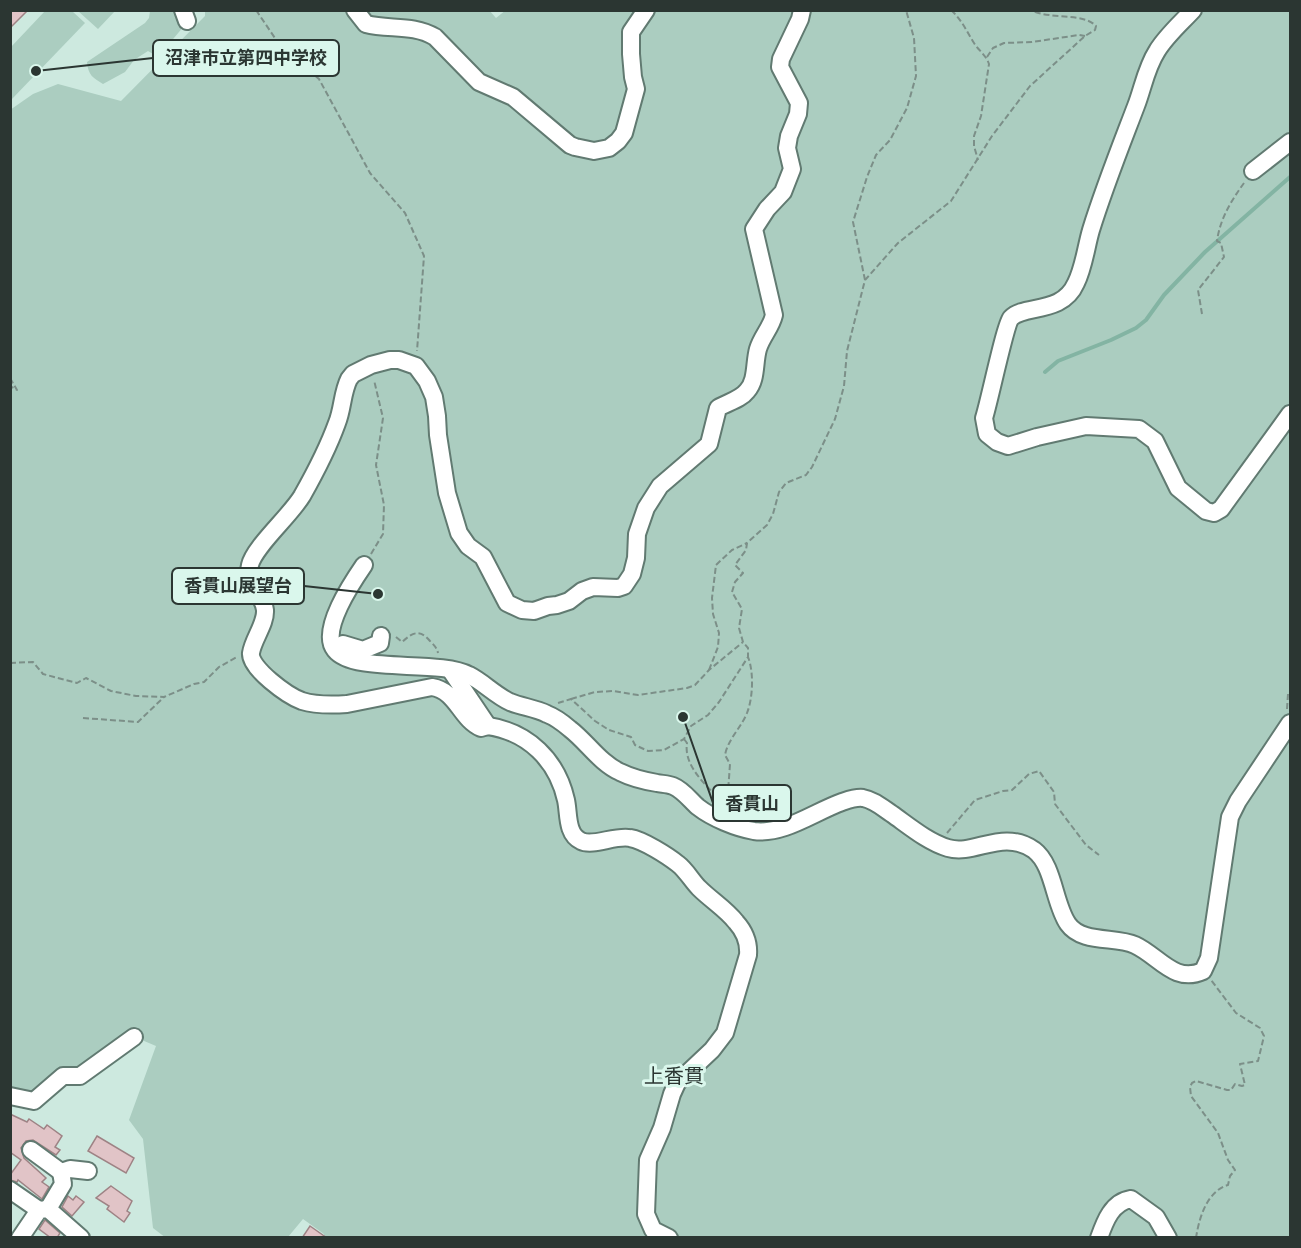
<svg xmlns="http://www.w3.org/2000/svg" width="1301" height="1248" font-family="'Titillium Web','Noto Sans JP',sans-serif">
<rect width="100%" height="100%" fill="#cde9df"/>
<g fill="#abcdc0">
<polygon points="489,10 496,18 506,10 1290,11 1290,1237 324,1238 324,1234 303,1219 288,1237 166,1238 153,1228 143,1139 129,1120 156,1046 130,1035 28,1100 11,1098 10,110 33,94 58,84 121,101 205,16 205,11"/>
<polygon points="45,11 72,11 85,23 11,100 11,47"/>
<polygon points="78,11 115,11 98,29"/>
<path d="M150,11H179L184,26L158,57L148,51L134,60L125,72L103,84C93,78 88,75 87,62L145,23L149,18Z"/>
</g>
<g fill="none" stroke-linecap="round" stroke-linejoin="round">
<polyline stroke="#83b4a3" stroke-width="4" points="1045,372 1058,361 1111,340 1136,328 1146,320 1164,295 1205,252 1290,177"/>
</g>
<g fill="#e1c4c7" stroke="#9e8385" stroke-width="1.5">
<polygon points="10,10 28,10 10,28"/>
<polygon points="10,1114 27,1122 29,1119 44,1129 47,1125 62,1136 55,1147 60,1150 56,1155 33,1140 26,1141 21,1148 24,1158 46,1178 42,1182 49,1187 42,1199 18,1180 17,1182 10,1180 10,1175 21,1160 10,1152"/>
<polygon points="97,1136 134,1158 126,1173 88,1151"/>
<polygon points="111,1186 132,1201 127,1211 130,1213 124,1222 107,1209 109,1206 96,1198"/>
<polygon points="68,1196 73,1200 76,1196 84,1202 72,1216 62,1207"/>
<polygon points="45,1220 60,1233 57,1238 51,1238 39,1229"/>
<polygon points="310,1226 327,1238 302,1238"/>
</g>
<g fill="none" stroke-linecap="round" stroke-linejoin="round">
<g stroke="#617a71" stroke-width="20">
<g id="minor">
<polyline points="183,10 187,21"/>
<path d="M355,10L366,24C389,30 413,24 435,37L479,82L513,97L570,145L575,147L594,151L609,148L618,141L624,133L636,89L633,77L631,54V32L646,10"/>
<path d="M1193,10C1181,23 1166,36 1157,51C1146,68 1143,88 1136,106C1120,148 1104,188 1091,230C1086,247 1084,267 1076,283C1062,315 1024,304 1011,318C1005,325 989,403 984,418L987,434L997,442L1008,446L1037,437L1086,426L1139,429L1155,441L1178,488L1206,511L1214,513L1221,509L1290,414"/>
<polyline points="1253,171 1290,142"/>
<path d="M364,565C353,581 319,631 335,650C354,674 439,659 469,675C483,682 495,695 510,702C522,707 535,708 547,714C555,717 563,723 570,729C587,742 600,763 620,772C630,777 645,781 657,783C662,784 668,784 673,786C683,790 690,800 698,807C712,818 736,828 754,831C784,835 814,812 842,802C848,800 856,797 863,798C874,800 883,808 892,814C909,826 928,842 948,848C975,856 1002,828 1034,850C1054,865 1054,904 1068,924C1082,944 1116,936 1135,945C1159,956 1174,984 1203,971L1209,958L1230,817L1238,801L1290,723"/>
<polyline points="343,644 363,650 380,643 381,636"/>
<path d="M451,671L488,726L481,728C460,719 457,691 432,687L347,704C333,705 315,705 302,701C288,696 249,668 251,653C253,639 266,624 265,610C263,590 244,591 250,565C254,547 290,516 302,496C315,473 328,448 337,423C343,408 342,393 349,379L353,374L371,365L390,360H399L416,366L427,381L434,397L437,416L438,435L447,493L459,533L468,546L483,557L507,603L522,610L534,611L548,606L557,605L569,601L582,591L593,587L618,588L624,586L632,574L636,558L637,534L646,508L660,486L709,444L718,408C728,402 740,400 747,391C757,380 754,363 758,349C762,336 771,328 774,315L754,229L767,209L783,192L792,169L787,148L789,136L798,114L799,103L780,67L781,59L800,19L802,10"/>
<path d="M488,726C528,732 557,760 566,800C569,813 566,834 581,841C593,847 615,835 630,838C643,840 668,856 678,864C686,870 692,881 699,888C711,900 726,909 736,922C745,932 749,943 748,955L725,1033L712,1050L677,1083L672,1094L662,1128L648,1160L646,1214L653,1230L669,1238"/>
<polyline points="10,1096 34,1101 63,1076 80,1076 134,1037"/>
<polyline points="31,1150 61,1172"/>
<polyline points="10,1190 39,1210"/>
<polyline points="48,1209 63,1184 61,1172 70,1169 88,1171"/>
<polyline points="20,1238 39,1210 48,1209 81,1238"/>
<path d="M1099,1238C1105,1221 1112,1202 1131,1199L1156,1217L1168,1238"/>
</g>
</g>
<g stroke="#7c8f88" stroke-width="2" stroke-dasharray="6 3" stroke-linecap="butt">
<polyline points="256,10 281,47 319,79 370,173 405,213 424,256 417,351"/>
<path d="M951,10C962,20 967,32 974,43C979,51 986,55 989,64L981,116L974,136V146L978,160"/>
<polyline points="987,57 993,48 1004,43 1032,42 1079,35 1085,36"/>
<polyline points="865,280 853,222 867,177 876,155 890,140 907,108 916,76 914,38 906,10"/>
<path d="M1202,314L1198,290L1224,257L1221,243L1217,241C1220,219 1231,201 1244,183"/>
<polyline points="10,378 17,390 10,386"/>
<polyline points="371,554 383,534 384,505 376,465 383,418 374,380"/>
<path d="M396,637L402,642C413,632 420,629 430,641C434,645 437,648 438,653"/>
<polyline points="10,663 33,662 43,674 77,683 86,678 111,691 136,696 164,697 194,684 204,682 219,667 237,657"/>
<polyline points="709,670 718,647 719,633 713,614 712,598 716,565 732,550 747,543"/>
<polyline points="571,699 595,692 613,691 638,695 687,688 695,685 709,670 743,642"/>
<path d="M558,703L571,699L595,721L609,730L631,737L635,745L648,751L664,750L684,739L691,726L708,715L719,702L748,657V648L743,642L739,628L742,609L732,592L735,582L743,573L735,565L746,550L747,543L767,525L773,514L779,492L786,483L806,475L812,467L835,419L844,386L847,351L865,280L898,243L951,201L992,136L1030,86L1085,36L1095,30L1096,26C1083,12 1049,20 1031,10"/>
<polyline points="1287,709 1288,694 1290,693"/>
<polyline points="83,718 138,722 164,697"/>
<path d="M684,739L687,743C683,768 711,790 727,806"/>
<path d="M727,806L730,764L725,755C728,739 741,728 747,713C753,698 754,672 748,657"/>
<polyline points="947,833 975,800 1003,791 1012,790 1029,774 1039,771 1054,792 1055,804 1086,845 1099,855"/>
<path d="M1196,1238C1199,1218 1207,1191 1228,1185L1230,1176L1235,1170L1228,1160L1218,1133L1191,1096L1190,1087L1192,1083L1196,1081L1227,1090H1231L1235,1084L1242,1086L1245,1085L1240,1064L1258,1061L1264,1036L1260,1028L1236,1013L1211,980"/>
</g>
<use href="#minor" stroke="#fff" stroke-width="16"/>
</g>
<g text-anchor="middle" stroke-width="6" stroke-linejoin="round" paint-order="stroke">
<g font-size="20" fill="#2b3632" stroke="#daf7ec">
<text x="674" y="1083">上香貫</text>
</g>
</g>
<path fill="none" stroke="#2b3632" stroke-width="2" d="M36 71L153 58M378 594L304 586M683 717L713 803"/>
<g fill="#2b3632" stroke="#daf7ec" stroke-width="2">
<circle cx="36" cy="71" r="6"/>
<circle cx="378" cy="594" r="6"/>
<circle cx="683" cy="717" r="6"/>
</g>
<g fill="#daf7ec" stroke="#2b3632" stroke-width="2">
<rect x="153" y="40" width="186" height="36" rx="6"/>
<rect x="172" y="568" width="132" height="36" rx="6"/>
<rect x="713" y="785" width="78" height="36" rx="6"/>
</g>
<g font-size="18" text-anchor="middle" font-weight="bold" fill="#2b3632">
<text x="246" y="64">沼津市立第四中学校</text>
<text x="238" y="592">香貫山展望台</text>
<text x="752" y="810">香貫山</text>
</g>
<rect width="1301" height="1248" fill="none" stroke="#2b3632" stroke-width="24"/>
</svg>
